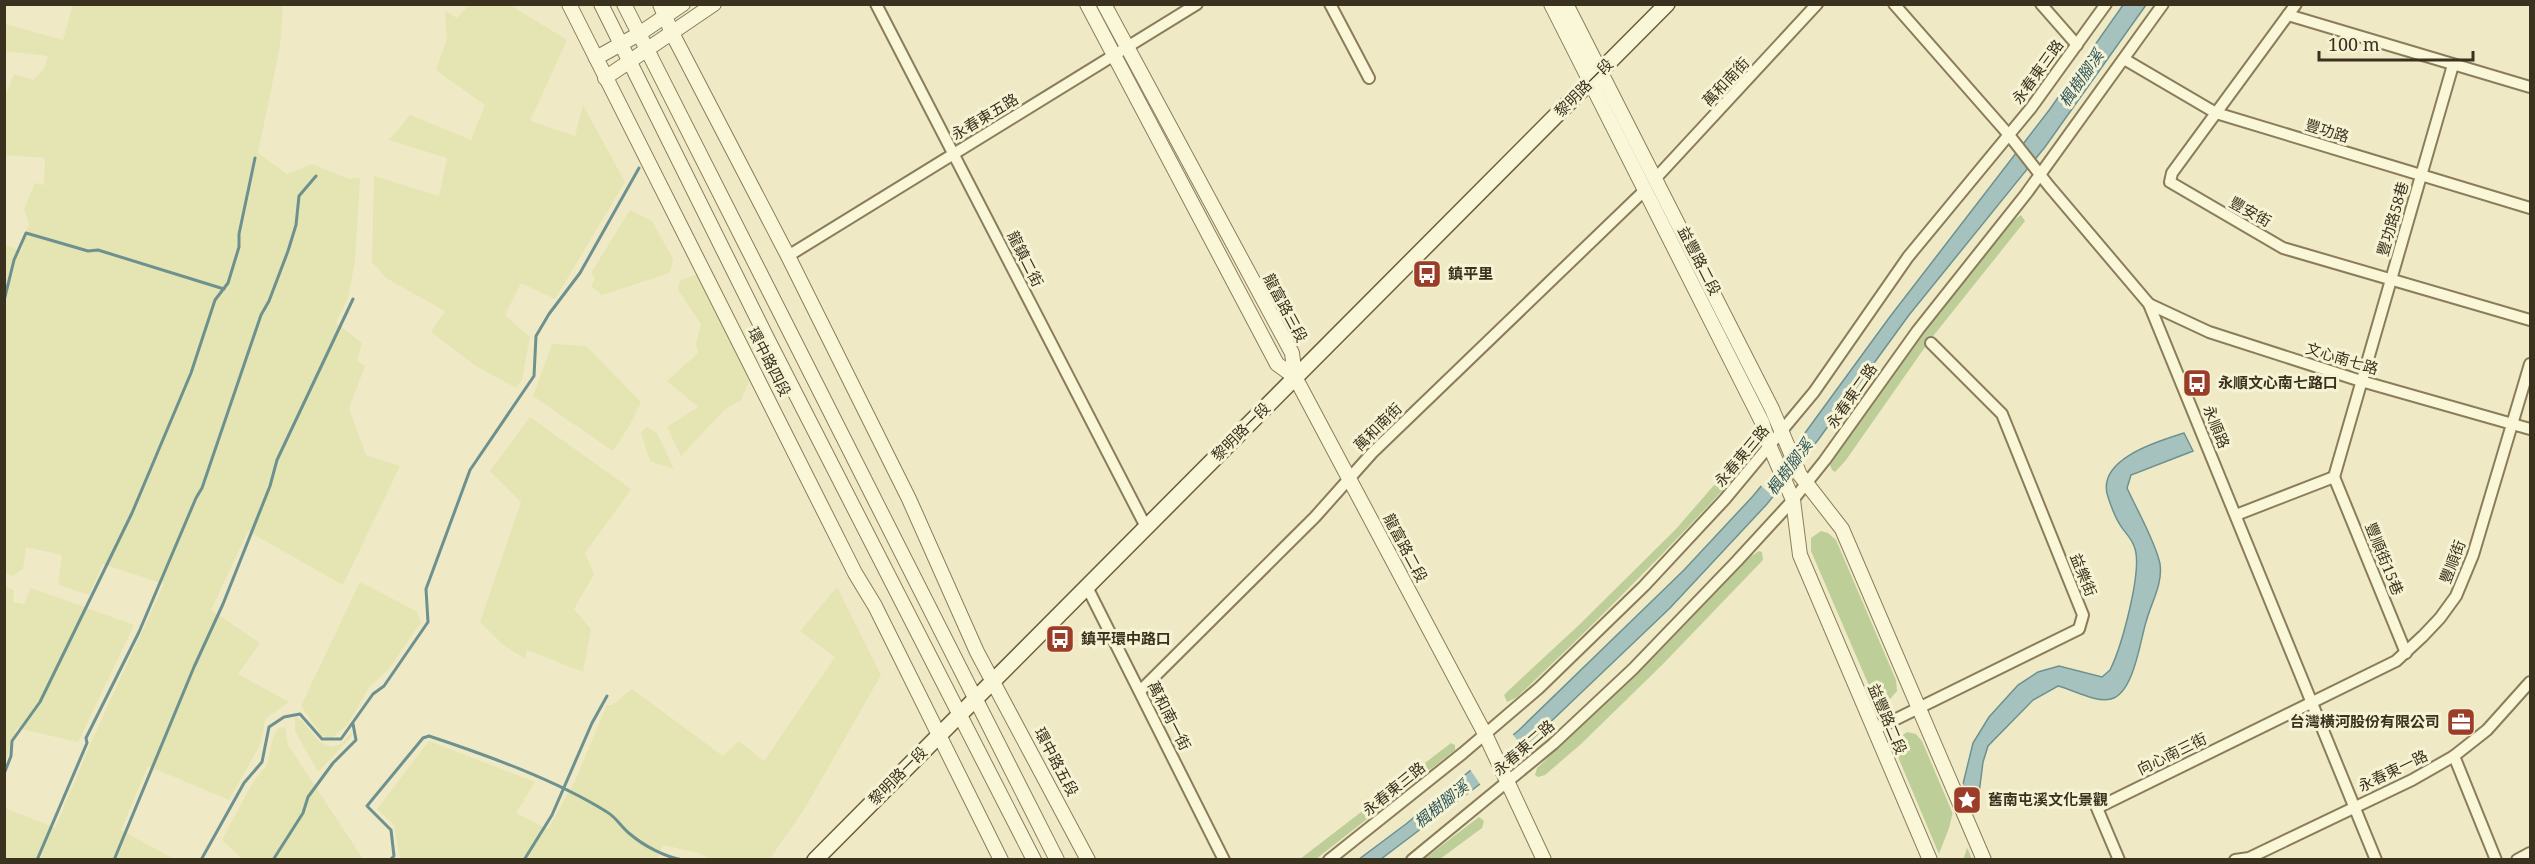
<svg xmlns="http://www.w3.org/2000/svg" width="2535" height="864" font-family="'Noto Serif','Noto Sans TC',serif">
<rect width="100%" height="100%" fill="#efeac5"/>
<g fill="#e4e5b2">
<polygon points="73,4 283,5 280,46 258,153 287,174 312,164 349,179 360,178 355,261 348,298 336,323 362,343 357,361 365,366 349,408 366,455 400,466 343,585 248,531 211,610 260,643 238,674 289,702 265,719 261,743 229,800 148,766 121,830 174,859 5,859 5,808 55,828 93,738 164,584 103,564 89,595 58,585 62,555 26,547 23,569 12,576 5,573 5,245 21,251 29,224 24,209 35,183 44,185 45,158 5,155 5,96 14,74 33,80 44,69 48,56 5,51 5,29 6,24 63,40"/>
<polygon points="469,5 510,5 567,40 530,121 575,136 583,105 625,182 555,299 521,283 505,315 530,337 522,379 516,388 476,366 431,332 445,311 386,278 372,262 374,176 439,196 447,158 389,140 410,115 471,140 485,105 436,70 447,39 445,11 457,18"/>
<polygon points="630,210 652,221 673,259 670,273 602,295 591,286 595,278 591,273"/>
<polygon points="712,270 758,360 741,400 724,410 681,456 667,427 698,407 667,381 698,353 696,344 701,324 678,290 680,280"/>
<polygon points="552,344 586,346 641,402 631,423 613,451 533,396"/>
<polygon points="530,417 631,489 585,553 594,574 574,609 591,629 583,672 527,650 525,659 502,644 480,622 521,502 490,471"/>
<polygon points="646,427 657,433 674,469 650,461 641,433"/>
<polygon points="360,582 416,611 421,622 388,670 369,687 348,724 332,738 322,736 301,706"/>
<polygon points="5,586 14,590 13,602 24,604 31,588 134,625 78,742 17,728 5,762"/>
<polygon points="837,587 881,675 805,808 770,859 710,859 699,853 663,845 657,859 400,859 394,825 377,809 429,741 535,782 516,813 548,829 575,781 607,705 612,705 632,689 723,756 739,741 764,761 835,657 800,631"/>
<polygon points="295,717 301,720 320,742 331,747 341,744 352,732 352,736 318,772 295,731"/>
<polygon points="285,727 288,745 363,859 242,859 222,840 253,782 267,765 273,738 278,728"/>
</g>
<g fill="#bece98">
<polygon points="2021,215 2025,221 1930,340 1846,460 1835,472 1832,470 1830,465 1833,459 1933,319 2013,221"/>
<path d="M1748,446L1755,449L1753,457C1677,541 1598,621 1516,698L1507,702L1504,695L1509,690L1579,625L1676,529Z"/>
<polygon points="1821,531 1828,533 1836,540 1896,680 1897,691 1890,699 1880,700 1873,695 1811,551 1811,538"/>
<polygon points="1759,551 1762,552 1763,560 1662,665 1581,744 1545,775 1538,777 1535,775 1537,768 1659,652 1750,557"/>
<polygon points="1907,732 1916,734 1922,741 1972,859 1941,859 1896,752 1896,740"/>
<polygon points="1451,743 1455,745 1455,750 1316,859 1300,859"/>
<polygon points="1479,817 1484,821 1482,828 1440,859 1424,859"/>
</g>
<g fill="#a6c2bf" stroke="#6d918f" stroke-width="1.5">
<polygon points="2123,5 2146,5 2045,147 1909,315 1818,440 1767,504 1670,608 1541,731 1484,781 1381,859 1358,860 1406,824 1519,730 1684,570 1753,496 1805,433 1889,318 2050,109"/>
<path d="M2184,433L2193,451L2131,475L2127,488C2136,508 2156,543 2160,564C2163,584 2151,603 2146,622C2140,641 2134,693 2111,699C2096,703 2074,690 2058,686L2033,700L1988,746L1983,762L1977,809L1962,855L1940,860L1952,829L1973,743L1989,717L2018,685L2038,672L2059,666L2102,677L2110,670C2121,648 2144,568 2134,546C2131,537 2123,531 2119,523C2114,515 2111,506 2108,497C2095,459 2159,441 2184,433Z"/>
</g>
<g fill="#efeac5">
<polygon points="1800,435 1817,446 1775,498 1759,484"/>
<polygon points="1511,732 1524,749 1482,787 1469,768"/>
<polygon points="1961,780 1978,816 1963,860 1937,859 1949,828"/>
</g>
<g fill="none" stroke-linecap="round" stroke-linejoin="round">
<g stroke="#6d918f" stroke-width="3">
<polyline points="4,301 14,260 26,233 88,251 98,250 224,289"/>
<polyline points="4,774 11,756 12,741 40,702 132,513 191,373 215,300 228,283 239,247 239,234 255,158"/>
<polyline points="37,860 87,743 86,738 139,632 196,498 202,488 261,315 269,301 288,251 296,225 299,196 316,176"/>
<polyline points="114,860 194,667 223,604 270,486 277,460 353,299"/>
<polyline points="201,860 244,783 262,762 269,727 284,717 300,714 322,739 341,739 373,694 384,686 428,622 426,589 470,470 534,376 536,336 549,314 580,273 639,168"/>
<polyline points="273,860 303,813 308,797 333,763 356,740 353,724"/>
<path d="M390,860L394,856L391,830L367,806L423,738L429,736C486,755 556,780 607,812C616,817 622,828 630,834C644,846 665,857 683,860"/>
<polyline points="524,860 552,815 592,723 607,696"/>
</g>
<g stroke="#8b7d5a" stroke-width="14">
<g id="minor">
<polyline points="876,4 1146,527"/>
<polyline points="1330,4 1369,78"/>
<polyline points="1894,4 2009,135 2049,186 2149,304 2376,860"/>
<polyline points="2041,4 2077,45"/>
<polyline points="2296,4 2172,173 2170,182 2283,248 2530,320"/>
<polyline points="2288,15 2530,87"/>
<polyline points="2124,59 2216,113 2530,208"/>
<polyline points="1655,179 1817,4"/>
<polyline points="788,256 1197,4"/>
<polyline points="2149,304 2209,332 2361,381 2530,429"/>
<polyline points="2334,477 2453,65"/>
<polyline points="2334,477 2406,653"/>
<polyline points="2236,515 2334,477"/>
<polyline points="1087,587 1224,860"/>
<polyline points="1140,691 1315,517 1372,453 1644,191"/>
<polyline points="1874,730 2079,629 2083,615 2002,414 1931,343"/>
<polyline points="2454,756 2496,860"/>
<polyline points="1329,860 1463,753 1539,688 1644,586 1725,499 1814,392 1908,257 2031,108 2106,4"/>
<polyline points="1412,860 1553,744 1633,669 1737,561 1793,500 1825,460 1918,330 2026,194 2163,4"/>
<polyline points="2119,860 2097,808 2396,661 2423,636 2440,618 2456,596 2473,555 2530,364"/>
<polyline points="2235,860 2249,858 2412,780 2454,756 2487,730 2530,682"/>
<polyline points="2517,860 2530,853"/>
</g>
</g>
<g stroke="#8b7d5a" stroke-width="16">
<g id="tertiary">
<polyline points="569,4 855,573 875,606 1001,860"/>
<polyline points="601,4 766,336 1034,860"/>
<polyline points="624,4 1057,860"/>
<polyline points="660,4 672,33 788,256 909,499 977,652 1088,860"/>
<polyline points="1087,4 1277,364 1295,377"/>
<polyline points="1104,4 1292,353 1295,377 1485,734 1544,860"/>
<polyline points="1551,4 1762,422 1770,447 1793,500 1800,555 1930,860"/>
<polyline points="1566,4 1772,409 1800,475 1842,529 1984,860"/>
<polyline points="596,58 639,34 683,4"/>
<polyline points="605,78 714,4"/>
</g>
</g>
<g stroke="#6d5e3d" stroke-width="18">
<polyline id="secondary" points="815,860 1667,4"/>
</g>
<use href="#minor" stroke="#faf6d8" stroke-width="10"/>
<use href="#tertiary" stroke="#faf6d8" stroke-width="14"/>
<use href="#secondary" stroke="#faf6d8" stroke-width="15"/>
</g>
<defs>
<g id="bus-square" transform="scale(1.5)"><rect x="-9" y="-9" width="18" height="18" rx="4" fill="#9b3d29" stroke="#f6f3d4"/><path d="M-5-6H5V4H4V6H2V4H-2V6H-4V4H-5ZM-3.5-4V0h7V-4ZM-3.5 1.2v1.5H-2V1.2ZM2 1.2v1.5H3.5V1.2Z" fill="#fff"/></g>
<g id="office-square" transform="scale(1.5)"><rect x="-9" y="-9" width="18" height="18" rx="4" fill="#9b3d29" stroke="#f6f3d4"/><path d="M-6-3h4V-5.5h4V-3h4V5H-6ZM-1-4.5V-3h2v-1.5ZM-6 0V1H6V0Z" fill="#fff"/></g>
<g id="sight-square" transform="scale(1.5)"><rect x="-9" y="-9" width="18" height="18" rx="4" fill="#9b3d29" stroke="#f6f3d4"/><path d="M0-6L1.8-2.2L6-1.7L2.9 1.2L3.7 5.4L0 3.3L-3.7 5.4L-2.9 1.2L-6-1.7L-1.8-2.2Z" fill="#fff"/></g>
</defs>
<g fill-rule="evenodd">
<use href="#bus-square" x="1427" y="274"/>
<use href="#bus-square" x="2197" y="383"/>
<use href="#bus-square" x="1060" y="639"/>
<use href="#office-square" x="2461" y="722"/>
<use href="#sight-square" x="1967" y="800"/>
</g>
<g text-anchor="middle" stroke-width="6" stroke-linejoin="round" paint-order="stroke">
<g font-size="15" fill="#3a311e" stroke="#f6f3d4">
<text transform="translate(2038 72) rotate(-54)" y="5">永春東三路</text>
<text transform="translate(1726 82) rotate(-47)" y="5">萬和南街</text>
<text transform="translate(1584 88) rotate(-45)" y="5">黎明路一段</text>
<text transform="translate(985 117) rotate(-31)" y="5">永春東五路</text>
<text transform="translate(2327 131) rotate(17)" y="5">豐功路</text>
<text transform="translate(2250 212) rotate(29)" y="5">豐安街</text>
<text transform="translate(2393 219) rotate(-74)" y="5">豐功路58巷</text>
<text transform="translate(1025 259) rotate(63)" y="5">龍鎮二街</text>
<text transform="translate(1699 261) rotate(63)" y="5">益豐路二段</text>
<text transform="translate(1285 308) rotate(62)" y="5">龍富路三段</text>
<text transform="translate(2342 359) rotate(17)" y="5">文心南七路</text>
<text transform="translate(769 362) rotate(63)" y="5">環中路四段</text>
<text transform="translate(1852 396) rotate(-55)" y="5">永春東二路</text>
<text transform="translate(1378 427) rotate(-45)" y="5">萬和南街</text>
<text transform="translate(2216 427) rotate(68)" y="5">永順路</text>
<text transform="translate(1241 432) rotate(-45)" y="5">黎明路一段</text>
<text transform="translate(1742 456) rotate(-50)" y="5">永春東三路</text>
<text transform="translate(1405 548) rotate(62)" y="5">龍富路二段</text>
<text transform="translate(2384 559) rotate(68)" y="5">豐順街15巷</text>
<text transform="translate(2453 562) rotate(-69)" y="5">豐順街</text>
<text transform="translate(2083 575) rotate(68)" y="5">益樂街</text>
<text transform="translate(1169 716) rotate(63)" y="5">萬和南一街</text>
<text transform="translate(1887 719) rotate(67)" y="5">益豐路二段</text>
<text transform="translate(1524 748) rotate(-41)" y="5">永春東二路</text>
<text transform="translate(2172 754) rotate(-26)" y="5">向心南三街</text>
<text transform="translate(1056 762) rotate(62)" y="5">環中路五段</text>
<text transform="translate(2393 771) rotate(-26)" y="5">永春東一路</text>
<text transform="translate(898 776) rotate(-45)" y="5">黎明路一段</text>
<text transform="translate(1394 789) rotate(-39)" y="5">永春東三路</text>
</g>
<g font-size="15" font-weight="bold" fill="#3a311e" stroke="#f6f3d4" text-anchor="start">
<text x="1448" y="279">鎮平里</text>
<text x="2218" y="388">永順文心南七路口</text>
<text x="1081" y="644">鎮平環中路口</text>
<text x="2440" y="727" text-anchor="end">台灣橫河股份有限公司</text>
<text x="1988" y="805">舊南屯溪文化景觀</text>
</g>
<g font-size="16" font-style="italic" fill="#2d555a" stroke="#f6f3d4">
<text transform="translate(2081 78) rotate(-55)" y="6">楓樹腳溪</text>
<text transform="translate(1789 467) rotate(-53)" y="6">楓樹腳溪</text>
<text transform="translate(1441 804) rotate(-39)" y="6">楓樹腳溪</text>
</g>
</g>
<rect width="2535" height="864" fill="none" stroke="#3a311e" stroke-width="12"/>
<path d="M2319 51v9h154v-9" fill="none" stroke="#3a311e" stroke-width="3"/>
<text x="2328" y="51" font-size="18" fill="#3a311e" stroke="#f6f3d4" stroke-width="4.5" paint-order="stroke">100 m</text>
</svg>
